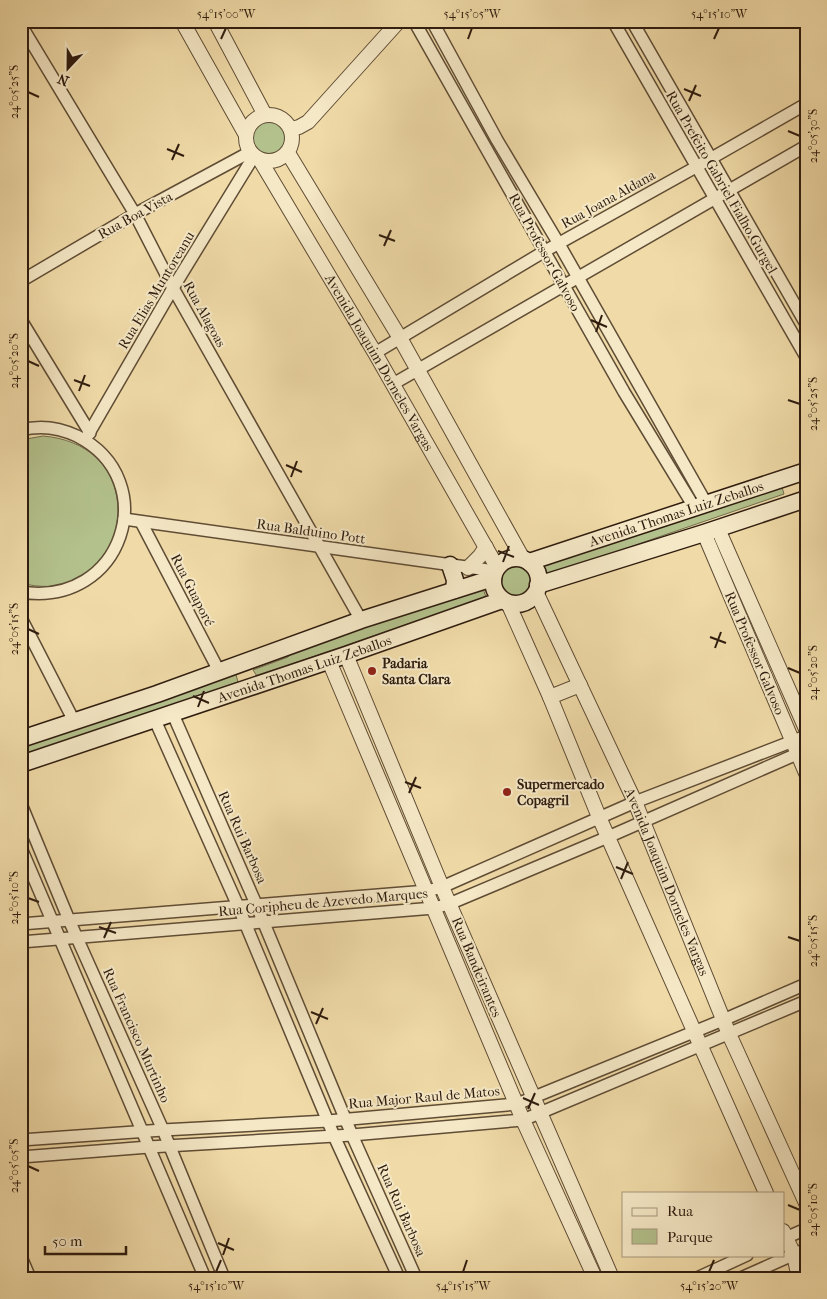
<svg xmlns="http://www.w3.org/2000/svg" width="827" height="1299" font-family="'IM FELL French Canon',serif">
<rect width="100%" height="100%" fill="#f0dba8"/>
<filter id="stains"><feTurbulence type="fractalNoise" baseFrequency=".004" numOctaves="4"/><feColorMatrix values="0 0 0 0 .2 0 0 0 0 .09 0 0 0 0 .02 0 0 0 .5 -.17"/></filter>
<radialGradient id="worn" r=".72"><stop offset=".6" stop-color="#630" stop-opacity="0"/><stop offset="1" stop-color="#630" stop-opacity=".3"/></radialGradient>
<g fill="#b3c18c" stroke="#716e4e">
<circle cx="269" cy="139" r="19"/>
<path d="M43,436C161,446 129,612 21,583V440Z"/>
<polygon points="781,484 784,494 542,577 539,568"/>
<circle cx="517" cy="581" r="18"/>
<polygon points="482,586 486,597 257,676 253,670 288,657 292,652"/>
<polygon points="235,671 238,682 21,757 21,746"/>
</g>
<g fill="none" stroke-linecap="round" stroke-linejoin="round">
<g stroke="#5f4c35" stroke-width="14">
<g id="minor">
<polyline points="414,21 624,392 694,507"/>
<polyline points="432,21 497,140 559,244 706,503"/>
<polyline points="613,21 806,357"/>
<polyline points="632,21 806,324"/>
<polyline points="21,25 135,214 173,288 361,620"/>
<polyline points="21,281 135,214 250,152"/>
<polyline points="21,320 90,433"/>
<polyline points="375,353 545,251 696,167 806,104"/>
<polyline points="393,384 806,146"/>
<path d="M21,430C40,425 60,428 77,436C164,480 123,608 21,592"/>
<polyline points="85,440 173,288 254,156"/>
<polyline points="124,519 495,571"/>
<polyline points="141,522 219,671"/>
<polyline points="21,618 74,721"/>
<polyline points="172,712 256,904 352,1135 416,1278"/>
<polyline points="154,718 238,906 334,1136 399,1278"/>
<polyline points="21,804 69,920 163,1130 224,1278"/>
<polyline points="21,848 205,1278"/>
<polyline points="21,924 427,891 442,887 635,802 806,736"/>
<polyline points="21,942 434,908 449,904 608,837 806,750"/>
<polyline points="21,1140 163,1130 328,1121 517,1104 723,1020 806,984"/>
<polyline points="21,1157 149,1147 352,1135 523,1120 806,1001"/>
<polyline points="783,1239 806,1229"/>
<polyline points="21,1257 30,1278"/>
<polyline points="697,1278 747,1255"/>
<polyline points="741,1278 806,1249"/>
</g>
</g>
<g stroke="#5f4c35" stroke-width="16">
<g id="tertiary">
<polyline points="182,21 246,135"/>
<polyline points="215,21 265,115"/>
<circle cx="269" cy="138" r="23"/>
<polyline points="291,129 299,127 308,122 399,21"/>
<polyline points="288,153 400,338 523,559"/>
<path id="s1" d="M260,160L375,353L497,567"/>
<polyline points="718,529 806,729"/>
<polyline points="704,533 806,773"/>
<polyline points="468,568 480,556 486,547"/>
<path id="s2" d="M536,592L635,802L729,1034L806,1203"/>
<polyline points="508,603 550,697 599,817 766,1193"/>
<polyline points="346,655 442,887 612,1278"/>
<polyline points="329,661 523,1120 595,1278"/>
<polyline points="550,697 580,685"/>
<polyline points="783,1231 794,1255 799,1278"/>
</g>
</g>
<g stroke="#2f1c0f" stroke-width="19">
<g id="secondary">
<circle cx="516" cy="581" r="23"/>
<path id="s3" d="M529,562L806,471"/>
<polyline points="450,565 455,580 454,590"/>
<polyline points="538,585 704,533 806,499"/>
<polyline points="21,739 157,694 361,620 493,578"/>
<path id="s4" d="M21,764L346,655L502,600"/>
</g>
</g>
<use href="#minor" stroke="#f5e8c6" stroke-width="11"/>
<use href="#tertiary" stroke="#f5e8c6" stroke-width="14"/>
<use href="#secondary" stroke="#f5e8c6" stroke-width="16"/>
</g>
<path fill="none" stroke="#2f1c0f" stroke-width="2" d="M221,39L226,28M468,39L472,28M714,39L719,28M684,89L701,96M28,92L39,97M689,101L696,85M788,131L800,136M167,149L184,156M172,160L179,144M379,235L395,241M384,246L391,230M591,320L607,327M596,332L602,315M28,361L39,366M74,380L90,386M79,391L85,375M788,400L800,404M286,465L302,472M291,477L297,461M498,551L514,557M503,562L509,546M28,629L39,634M710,637L726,643M715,648L721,632M788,668L800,673M193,696L209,703M198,707L204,691M405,782L421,788M409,793L416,777M616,867L633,874M621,879L628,862M28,898L39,902M99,927L116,933M788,937L800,941M104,938L111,922M311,1012L328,1019M316,1024L323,1008M523,1098L539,1105M528,1109L535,1093M28,1166L39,1171M788,1205L800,1210M218,1243L234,1250M223,1255L229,1238M216,1272L221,1260M463,1272L467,1260M709,1272L714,1260"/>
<g fill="#8f2418" stroke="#f5e8c6" stroke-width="2">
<circle cx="372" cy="671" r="5"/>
<circle cx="507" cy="792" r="5"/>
</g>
<g text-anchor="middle" stroke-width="4" stroke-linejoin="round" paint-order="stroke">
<g font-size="14" fill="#2f1c0f" stroke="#f5e8c6">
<text transform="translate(722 182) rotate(60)" y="5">Rua Prefeito Gabriel Fialho Gurgel</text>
<text transform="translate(608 199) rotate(-29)" y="5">Rua Joana Aldana</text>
<text transform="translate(135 215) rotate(-29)" y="5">Rua Boa Vista</text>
<text transform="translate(545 252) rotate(61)" y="5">Rua Professor Galvoso</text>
<text transform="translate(156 290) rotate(-59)" y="5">Rua Elias Muntoreanu</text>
<text transform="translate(205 314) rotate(61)" y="5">Rua Alagoas</text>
<text dy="5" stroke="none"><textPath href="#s1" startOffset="235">Avenida Joaquim Dorneles Vargas</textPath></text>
<text dy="5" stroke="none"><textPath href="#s3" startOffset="155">Avenida Thomas Luiz Zeballos</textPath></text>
<text transform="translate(311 531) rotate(8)" y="5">Rua Balduino Pott</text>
<text transform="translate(193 590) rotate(63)" y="5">Rua Guaporé</text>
<text transform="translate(755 653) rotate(67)" y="5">Rua Professor Galvoso</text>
<text dy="5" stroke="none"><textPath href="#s4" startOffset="299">Avenida Thomas Luiz Zeballos</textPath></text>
<text transform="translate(243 837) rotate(66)" y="5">Rua Rui Barbosa</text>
<text dy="5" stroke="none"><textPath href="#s2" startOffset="318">Avenida Joaquim Dorneles Vargas</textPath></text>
<text transform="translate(323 902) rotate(-5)" y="5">Rua Coripheu de Azevedo Marques</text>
<text transform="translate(477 967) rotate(67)" y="5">Rua Bandeirantes</text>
<text transform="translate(137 1035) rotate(66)" y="5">Rua Francisco Murtinho</text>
<text transform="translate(424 1097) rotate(-5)" y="5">Rua Major Raul de Matos</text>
<text transform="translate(402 1210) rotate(66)" y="5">Rua Rui Barbosa</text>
</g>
<g font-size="14" font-weight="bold" fill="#2f1c0f" stroke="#f5e8c6" text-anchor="start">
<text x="382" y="668">Padaria<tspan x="382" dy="16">Santa Clara</tspan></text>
<text x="517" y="789">Supermercado<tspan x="517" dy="16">Copagril</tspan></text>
</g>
</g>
<rect width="827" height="1299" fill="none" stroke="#f0dba8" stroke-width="55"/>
<rect x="622" y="1192" width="162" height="65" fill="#f5e8c6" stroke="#a6967d"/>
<rect x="632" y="1208" width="25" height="8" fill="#f5e8c6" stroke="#a6967d"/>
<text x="667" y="1216" font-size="15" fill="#2f1c0f">Rua</text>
<rect x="632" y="1229" width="25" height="15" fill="#b3c18c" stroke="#a6967d"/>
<text x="667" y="1242" font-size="15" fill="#2f1c0f">Parque</text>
<g transform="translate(68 68) rotate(202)" stroke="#f5e8c6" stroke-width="4" paint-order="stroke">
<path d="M0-4L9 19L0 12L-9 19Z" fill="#2f1c0f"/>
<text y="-8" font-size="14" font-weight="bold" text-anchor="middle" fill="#2f1c0f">N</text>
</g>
<path d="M45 1246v8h81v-8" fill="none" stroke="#2f1c0f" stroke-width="2.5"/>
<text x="52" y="1246" font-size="15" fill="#2f1c0f" stroke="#f5e8c6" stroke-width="4" paint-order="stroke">50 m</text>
<rect x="28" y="28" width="772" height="1244" fill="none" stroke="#2f1c0f" stroke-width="2"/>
<g font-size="12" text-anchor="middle" fill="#2f1c0f">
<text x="226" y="18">54°15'00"W</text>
<text x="472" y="18">54°15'05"W</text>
<text x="719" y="18">54°15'10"W</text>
<text transform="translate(14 92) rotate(-90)" y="4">24°05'25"S</text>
<text transform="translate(813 136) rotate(-90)" y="4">24°05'30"S</text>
<text transform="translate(14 361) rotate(-90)" y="4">24°05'20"S</text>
<text transform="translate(813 404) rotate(-90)" y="4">24°05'25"S</text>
<text transform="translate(14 629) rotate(-90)" y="4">24°05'15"S</text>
<text transform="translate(813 673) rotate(-90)" y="4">24°05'20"S</text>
<text transform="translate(14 898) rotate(-90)" y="4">24°05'10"S</text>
<text transform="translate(813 941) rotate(-90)" y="4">24°05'15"S</text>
<text transform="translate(14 1166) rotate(-90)" y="4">24°05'05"S</text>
<text transform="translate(813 1210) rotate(-90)" y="4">24°05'10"S</text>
<text x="216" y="1290">54°15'10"W</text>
<text x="463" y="1290">54°15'15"W</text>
<text x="709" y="1290">54°15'20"W</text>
</g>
<rect width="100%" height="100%" filter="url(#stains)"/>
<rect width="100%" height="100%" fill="url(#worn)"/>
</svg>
